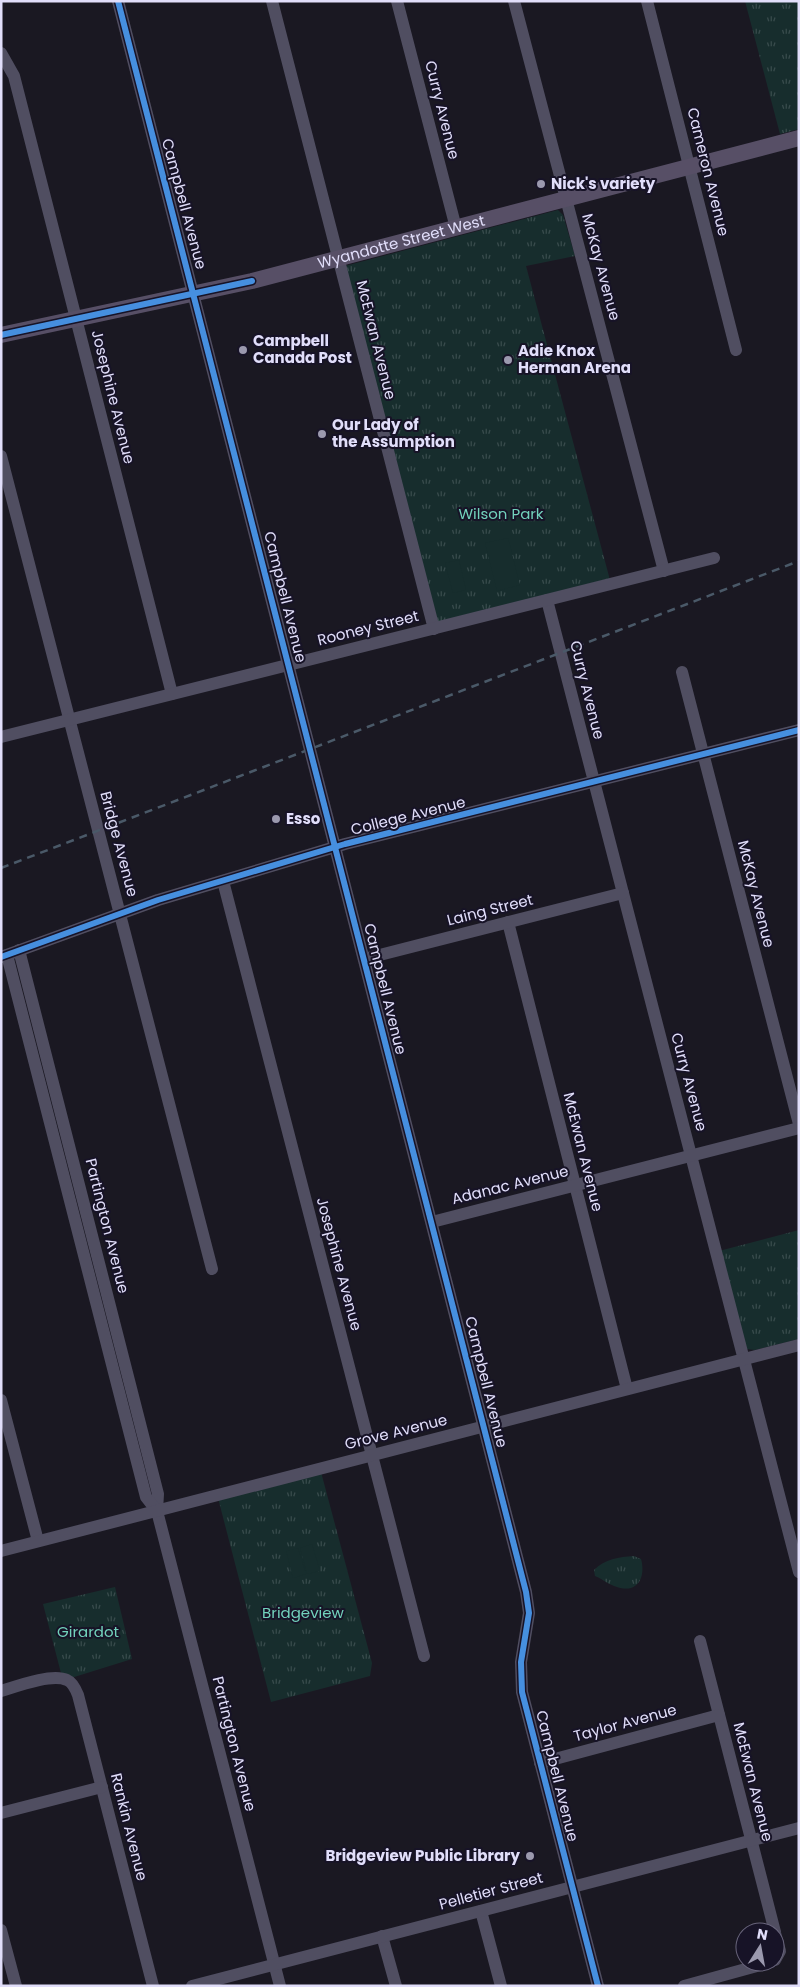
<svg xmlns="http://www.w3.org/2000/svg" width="800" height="1987" font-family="Poppins,sans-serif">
<defs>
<pattern id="grass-tufts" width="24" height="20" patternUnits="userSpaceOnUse" patternTransform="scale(1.25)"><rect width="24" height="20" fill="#172d2d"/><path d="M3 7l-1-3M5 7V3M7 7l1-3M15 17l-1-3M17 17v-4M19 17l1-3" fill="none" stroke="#384b4c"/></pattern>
</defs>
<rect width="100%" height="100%" fill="#1a1822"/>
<g fill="url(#grass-tufts)">
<polygon points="745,1 799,1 799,129 780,134"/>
<polygon points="558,210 563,215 575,256 526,266 610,580 438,623 345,266"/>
<polygon points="799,1230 799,1339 755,1350 747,1349 719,1251"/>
<polygon points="321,1472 372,1663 370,1676 271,1702 218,1498"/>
<path d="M634,1556L641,1559C646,1577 638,1594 617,1587C609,1585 603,1579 595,1576L594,1570C605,1559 619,1557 634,1556Z"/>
<polygon points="115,1587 132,1659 71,1678 61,1673 43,1604"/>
</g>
<g fill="#172d2d">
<polygon points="508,538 520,585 497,591 485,543"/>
<polygon points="459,560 466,590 453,593 445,563"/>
<polygon points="312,1544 320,1571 307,1574 300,1548"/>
<polygon points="298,1548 306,1574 293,1578 286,1551"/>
</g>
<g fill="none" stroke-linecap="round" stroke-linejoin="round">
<g stroke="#504e61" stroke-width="12">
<polyline points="118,1 526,1592 529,1613 521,1662 522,1692 598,1986"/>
<polyline points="272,1 434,629"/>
<polyline points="397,1 456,228"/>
<polyline points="514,1 664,571"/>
<polyline points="647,1 736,350"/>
<polyline points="1,53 14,76 172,694"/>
<polyline points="1,456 212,1269"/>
<polyline points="547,600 799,1572"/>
<polyline points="682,672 799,1124"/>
<polyline points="1,737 714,558"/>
<polyline points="223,881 424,1656"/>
<polyline points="508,922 627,1389"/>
<polyline points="19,950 158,1494 157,1511 280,1986"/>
<polyline points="7,955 146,1497 157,1511"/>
<polyline points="1,957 158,900 345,844 799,730"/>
<polyline points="364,959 623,893"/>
<polyline points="432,1222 799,1128"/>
<polyline points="1,1400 38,1541"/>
<polyline points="1,1551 799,1345"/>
<polyline points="700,1641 775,1932"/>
<path d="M1,1691C17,1686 52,1673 67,1680C72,1682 76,1690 78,1695L153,1986"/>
<polyline points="540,1763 719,1715"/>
<polyline points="1,1813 102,1787"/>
<polyline points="481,1911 501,1986"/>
<polyline points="1,1930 16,1986"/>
<polyline points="775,1933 780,1951 775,1960"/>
<polyline points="382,1936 396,1986"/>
<polyline points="192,1986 799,1828"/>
<polyline points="684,1986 771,1962"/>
</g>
<path stroke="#574f66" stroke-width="16" id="s1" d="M1,335L252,281L799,138"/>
<polyline stroke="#4a5968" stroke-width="2.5" stroke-dasharray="8 6" stroke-linecap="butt" points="1,868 799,561"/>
<g stroke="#171327" stroke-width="9">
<g id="cycleway">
<polyline points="118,1 526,1592 529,1613 521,1662 522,1692 598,1986"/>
<polyline points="1,335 252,281"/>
<polyline points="1,957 158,900 345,844 799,730"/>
</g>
</g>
<use href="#cycleway" stroke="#468fdf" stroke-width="6"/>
</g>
<g fill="#9b99ae" stroke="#171327" stroke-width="2">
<circle cx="541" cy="184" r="5"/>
<circle cx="243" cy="350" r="5"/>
<circle cx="508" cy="360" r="5"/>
<circle cx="322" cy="434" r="5"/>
<circle cx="276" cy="819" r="5"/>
<circle cx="530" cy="1856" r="5"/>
</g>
<g text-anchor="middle" stroke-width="4" stroke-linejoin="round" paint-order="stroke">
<g font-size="15" fill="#e1defa" stroke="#171327">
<text transform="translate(442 110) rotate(76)" y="5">Curry Avenue</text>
<text transform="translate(708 172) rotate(76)" y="5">Cameron Avenue</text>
<text transform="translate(184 204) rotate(75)" y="5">Campbell Avenue</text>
<text dy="5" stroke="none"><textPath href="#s1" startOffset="411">Wyandotte Street West</textPath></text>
<text transform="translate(601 267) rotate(75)" y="5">McKay Avenue</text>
<text transform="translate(376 340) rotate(76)" y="5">McEwan Avenue</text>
<text transform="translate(113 397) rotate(76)" y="5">Josephine Avenue</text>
<text transform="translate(285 597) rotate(76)" y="5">Campbell Avenue</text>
<text transform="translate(368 628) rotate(-14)" y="5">Rooney Street</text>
<text transform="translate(587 690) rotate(76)" y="5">Curry Avenue</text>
<text transform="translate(408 816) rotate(-14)" y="5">College Avenue</text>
<text transform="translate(119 844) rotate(75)" y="5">Bridge Avenue</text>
<text transform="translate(756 894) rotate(76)" y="5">McKay Avenue</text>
<text transform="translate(490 910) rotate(-14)" y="5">Laing Street</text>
<text transform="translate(385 989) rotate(76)" y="5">Campbell Avenue</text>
<text transform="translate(689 1082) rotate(75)" y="5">Curry Avenue</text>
<text transform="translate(583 1152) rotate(76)" y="5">McEwan Avenue</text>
<text transform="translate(510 1185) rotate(-14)" y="5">Adanac Avenue</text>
<text transform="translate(107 1226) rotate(76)" y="5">Partington Avenue</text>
<text transform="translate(339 1264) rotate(75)" y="5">Josephine Avenue</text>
<text transform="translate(486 1382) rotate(76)" y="5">Campbell Avenue</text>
<text transform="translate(396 1432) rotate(-14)" y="5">Grove Avenue</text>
<text transform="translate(625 1723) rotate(-15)" y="5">Taylor Avenue</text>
<text transform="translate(234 1744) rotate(76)" y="5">Partington Avenue</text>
<text transform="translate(557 1776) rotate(76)" y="5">Campbell Avenue</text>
<text transform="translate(753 1782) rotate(76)" y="5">McEwan Avenue</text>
<text transform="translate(129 1827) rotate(76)" y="5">Rankin Avenue</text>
<text transform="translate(491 1891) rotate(-15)" y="5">Pelletier Street</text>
</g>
<g font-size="15" font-weight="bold" fill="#e1defa" stroke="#171327" text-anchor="start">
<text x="551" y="189">Nick's variety</text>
<text x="253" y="346">Campbell<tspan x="253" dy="17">Canada Post</tspan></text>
<text x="518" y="356">Adie Knox<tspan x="518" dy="17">Herman Arena</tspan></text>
<text x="332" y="430">Our Lady of<tspan x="332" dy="17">the Assumption</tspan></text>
<text x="286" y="824">Esso</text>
<text x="520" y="1861" text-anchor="end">Bridgeview Public Library</text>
</g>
<g font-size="15" fill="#72d2bc" stroke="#171327">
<text x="501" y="519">Wilson Park</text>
<text x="303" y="1618">Bridgeview</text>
<text x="88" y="1637">Girardot</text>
</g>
</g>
<rect width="800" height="1987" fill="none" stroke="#e1defa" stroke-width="5"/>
<g transform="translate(760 1947) rotate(11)"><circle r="24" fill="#171327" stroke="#68647b"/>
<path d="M0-4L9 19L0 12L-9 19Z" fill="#9b99ae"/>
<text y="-8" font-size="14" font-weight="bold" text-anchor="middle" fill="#e1defa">N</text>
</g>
</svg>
